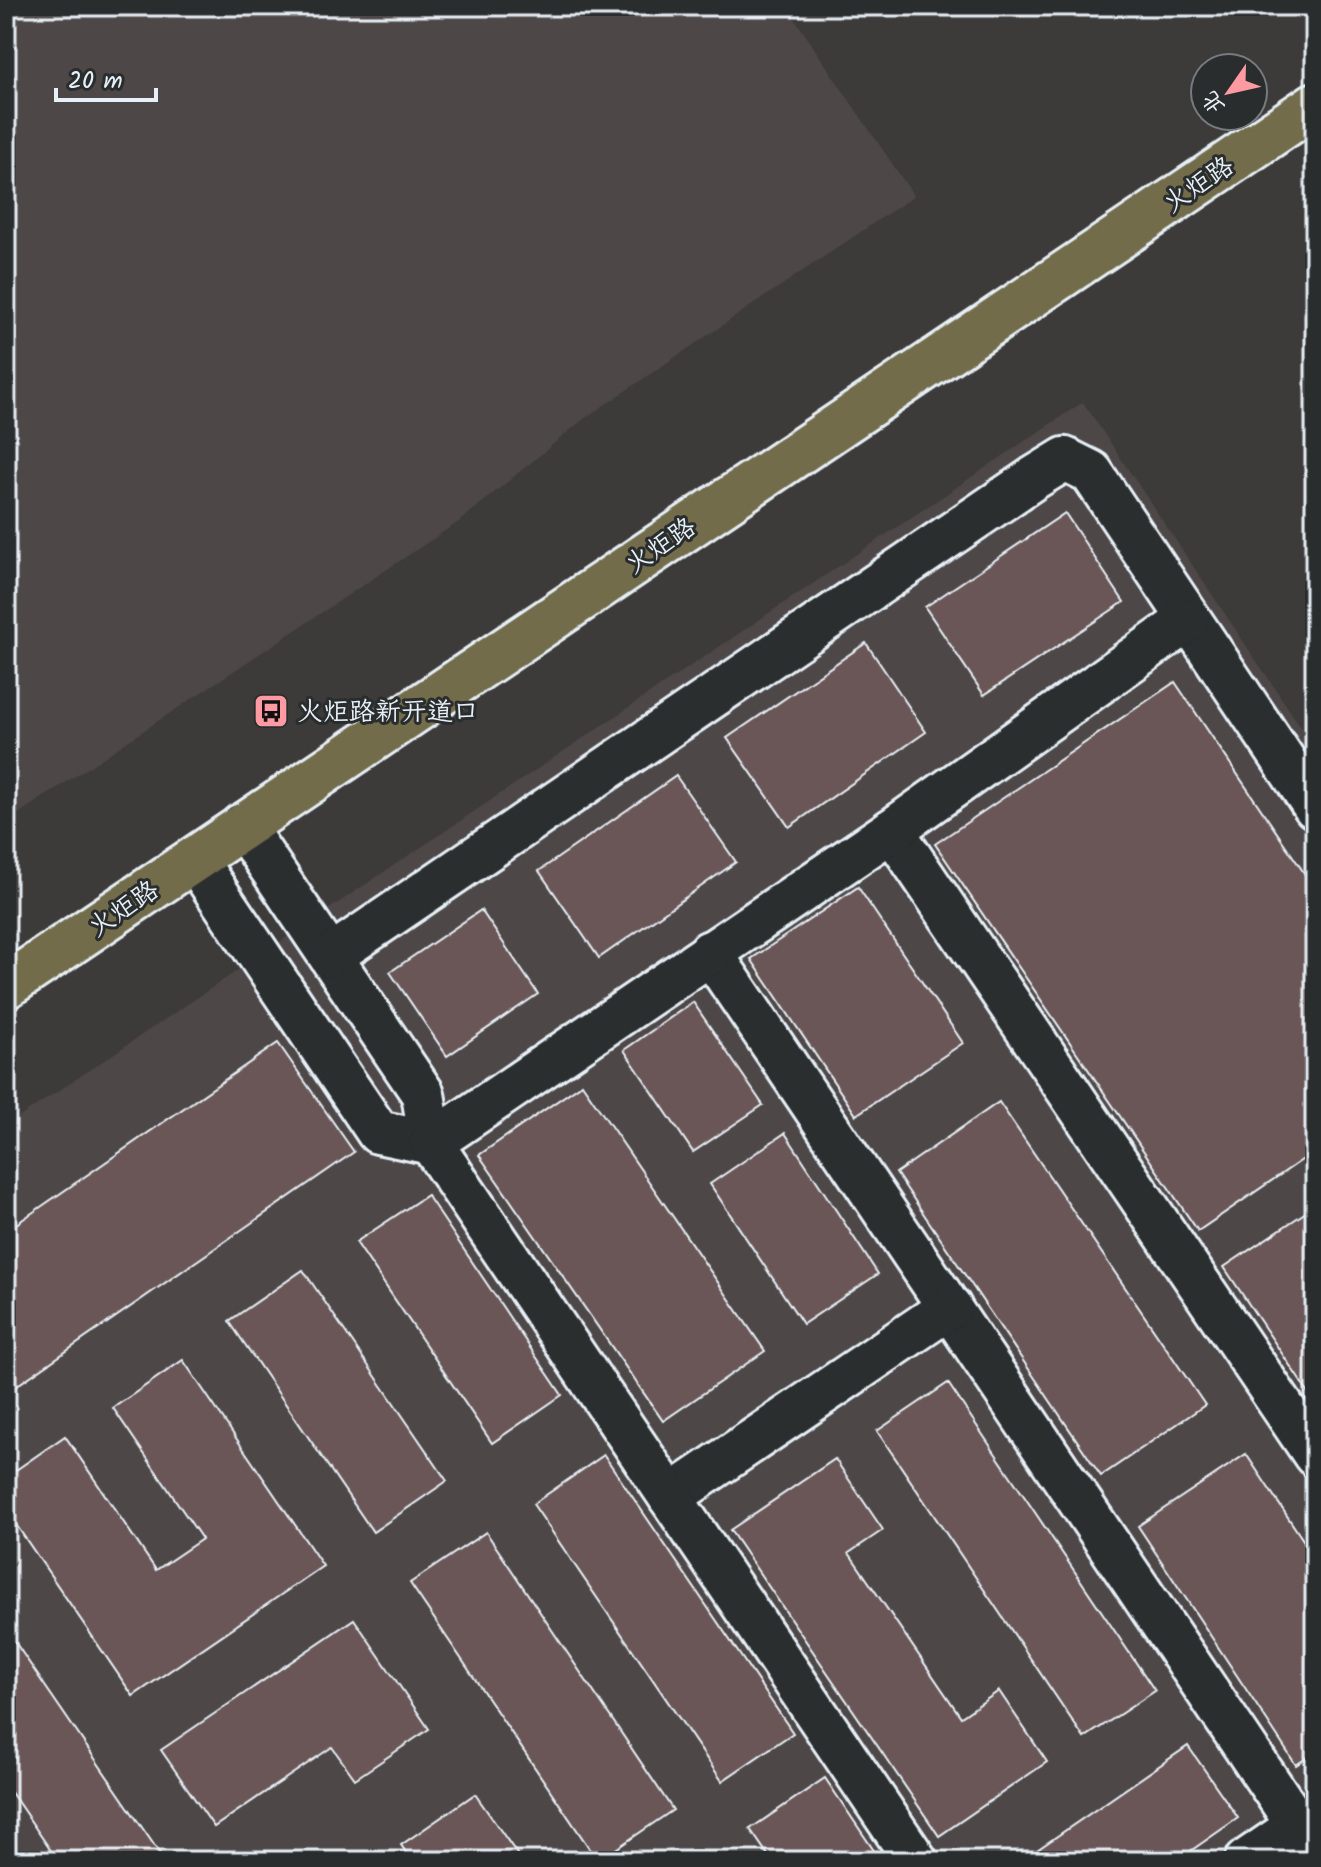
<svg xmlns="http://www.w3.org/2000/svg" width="1321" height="1867" font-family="Kalam,'LXGW WenKai TC',sans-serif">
<rect width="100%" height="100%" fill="#3d3a3a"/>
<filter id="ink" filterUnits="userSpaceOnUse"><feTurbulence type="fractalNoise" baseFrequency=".0125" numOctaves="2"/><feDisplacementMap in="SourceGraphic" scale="16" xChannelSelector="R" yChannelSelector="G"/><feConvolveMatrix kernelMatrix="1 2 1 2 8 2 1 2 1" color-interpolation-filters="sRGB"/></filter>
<g filter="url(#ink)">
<g fill="#4d4646">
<polygon points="6,6 786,6 914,196 584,419 460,521 6,822"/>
<polygon points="1083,402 1315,748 1315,1861 6,1861 6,1126"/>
</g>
<g fill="#6a5756" stroke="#e8f1f8" stroke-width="2">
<polygon points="1065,513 1124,602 984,695 925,607"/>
<polygon points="866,643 926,732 789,827 727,738"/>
<polygon points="1175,682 1315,889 1315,1151 1198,1231 935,844"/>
<polygon points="676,776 736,862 599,958 539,871"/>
<polygon points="858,887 963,1043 856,1115 751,959"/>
<polygon points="481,910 538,994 447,1056 390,972"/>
<polygon points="693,1002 763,1105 693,1152 624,1050"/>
<polygon points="278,1043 354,1152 6,1393 6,1231"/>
<polygon points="582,1084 765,1351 663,1421 479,1155"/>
<polygon points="999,1102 1205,1405 1101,1476 896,1173"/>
<polygon points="785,1133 878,1274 803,1324 710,1184"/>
<polygon points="427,1195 562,1395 492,1443 356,1242"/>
<polygon points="1315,1206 1315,1403 1224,1267"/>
<polygon points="303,1270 447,1481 373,1532 229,1321"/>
<polygon points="183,1360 323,1566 133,1696 6,1510 6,1477 65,1436 156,1570 202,1539 113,1408"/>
<polygon points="948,1383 1155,1691 1084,1738 877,1431"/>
<polygon points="1246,1454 1315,1558 1315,1752 1296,1765 1138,1526"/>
<polygon points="604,1455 793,1733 722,1781 533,1504"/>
<polygon points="835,1459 883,1530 849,1553 961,1717 999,1691 1047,1762 939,1836 730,1530"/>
<polygon points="486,1532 673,1810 598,1861 410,1583"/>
<polygon points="354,1619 429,1729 355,1779 332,1747 214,1827 161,1750"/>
<polygon points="6,1629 165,1861 58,1861 6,1785"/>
<polygon points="1188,1746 1238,1818 1176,1861 1021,1861"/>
<polygon points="825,1778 881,1861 772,1861 750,1829"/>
<polygon points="475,1794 522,1861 412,1861 401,1845"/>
</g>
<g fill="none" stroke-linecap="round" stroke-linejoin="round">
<g stroke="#e8f1f8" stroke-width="48">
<g id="minor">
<polyline points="892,830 1315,1455"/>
<polyline points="195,860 378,1132 431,1143 423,1094 242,825"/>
<polyline points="710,952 1315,1851"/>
<polyline points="331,956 1034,478 1065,459 1091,472 1315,807"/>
<polyline points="670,1497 950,1307"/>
<polyline points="916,1861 431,1143 892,830 1188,620"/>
<polyline points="1246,1861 1315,1814"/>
</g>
</g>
<g stroke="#e8f1f8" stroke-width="50">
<polyline id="major" points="6,986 1315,105"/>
</g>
<use href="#minor" stroke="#2a2d2e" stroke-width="42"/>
<use href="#major" stroke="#726c4b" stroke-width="44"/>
</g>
</g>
<defs>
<g id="bus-square" transform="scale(1.8)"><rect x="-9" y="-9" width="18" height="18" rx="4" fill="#ff9aa2" stroke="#2a2d2e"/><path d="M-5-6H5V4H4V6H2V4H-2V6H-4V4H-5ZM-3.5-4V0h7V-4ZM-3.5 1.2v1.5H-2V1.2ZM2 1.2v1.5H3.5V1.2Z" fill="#111"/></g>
</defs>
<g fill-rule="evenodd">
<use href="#bus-square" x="271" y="711"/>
</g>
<g text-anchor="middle" stroke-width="6" stroke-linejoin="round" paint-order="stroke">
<g font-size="26" fill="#e8f1f8" stroke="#2a2d2e">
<text transform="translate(1198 184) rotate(-34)" y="9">火炬路</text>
<text transform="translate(660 545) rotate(-34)" y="9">火炬路</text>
<text transform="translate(123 908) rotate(-34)" y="9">火炬路</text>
</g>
<g font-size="26" fill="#e8f1f8" stroke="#2a2d2e" text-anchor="start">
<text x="297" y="720">火炬路新开道口</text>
</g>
</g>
<rect width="1321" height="1867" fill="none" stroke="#2a2d2e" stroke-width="32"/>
<rect x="16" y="16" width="1289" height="1835" fill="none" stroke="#e8f1f8" stroke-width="3" filter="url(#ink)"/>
<g transform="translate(1229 92) rotate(236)"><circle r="38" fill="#2a2d2e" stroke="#767b7f" stroke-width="2"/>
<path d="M0-6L14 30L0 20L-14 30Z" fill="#ff9aa2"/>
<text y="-12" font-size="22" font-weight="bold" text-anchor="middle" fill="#e8f1f8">北</text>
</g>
<path d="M56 88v12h100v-12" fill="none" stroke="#e8f1f8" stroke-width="4"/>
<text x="68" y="88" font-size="24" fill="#e8f1f8" stroke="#2a2d2e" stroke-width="6" paint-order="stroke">20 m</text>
</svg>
